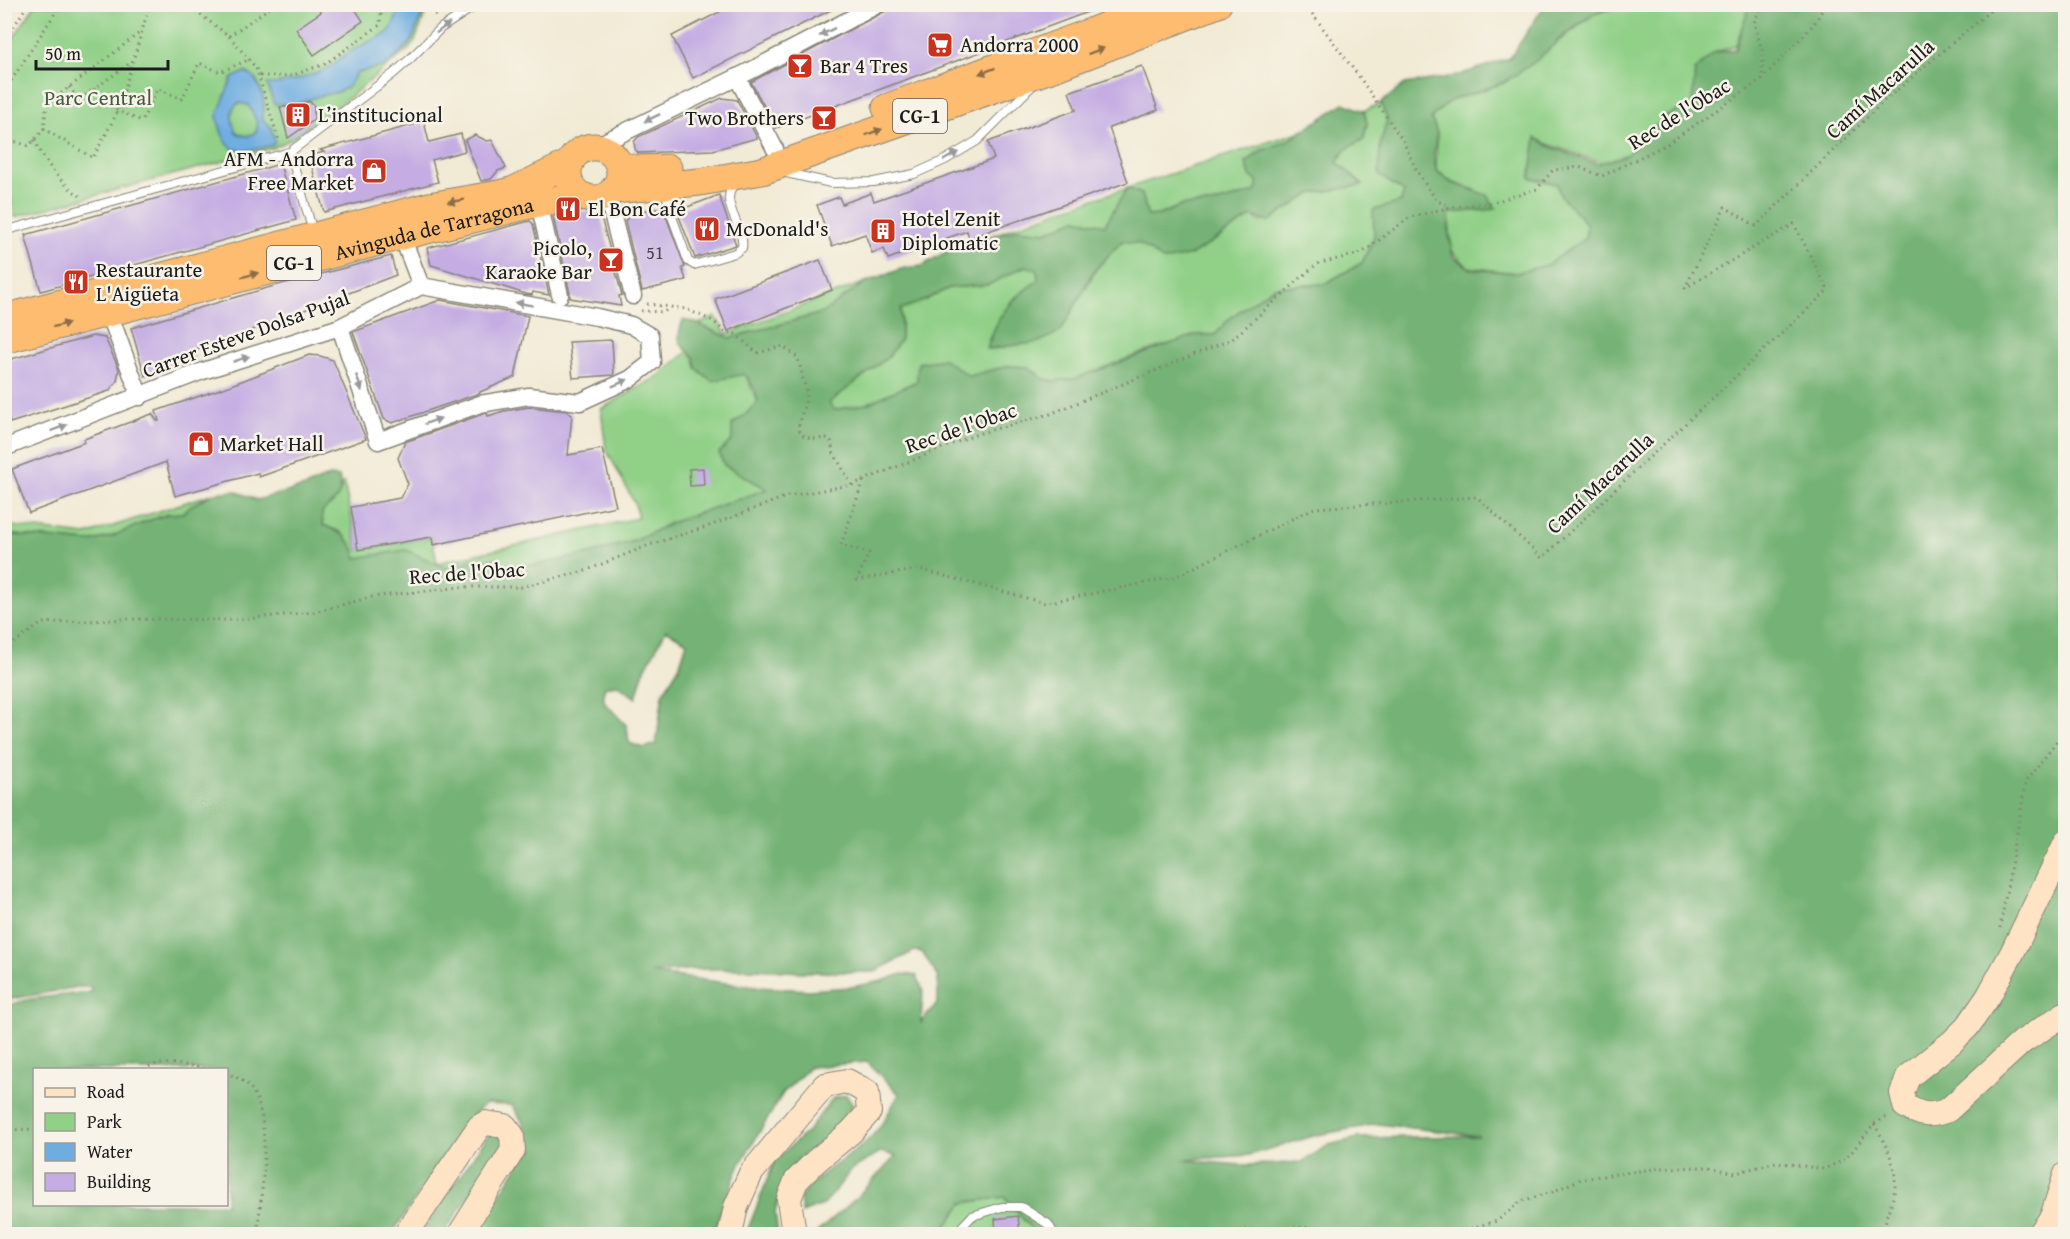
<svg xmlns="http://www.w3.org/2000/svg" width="2070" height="1239" font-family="'Gentium Book Plus',serif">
<rect width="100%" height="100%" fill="#f7f3e8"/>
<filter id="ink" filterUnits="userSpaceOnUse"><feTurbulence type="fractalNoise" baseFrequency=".0167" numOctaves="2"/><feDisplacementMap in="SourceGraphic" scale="12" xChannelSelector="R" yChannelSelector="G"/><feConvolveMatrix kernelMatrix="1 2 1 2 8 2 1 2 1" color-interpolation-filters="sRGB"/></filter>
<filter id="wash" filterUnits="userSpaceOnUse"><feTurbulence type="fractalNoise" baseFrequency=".008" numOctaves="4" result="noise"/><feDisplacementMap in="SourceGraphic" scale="24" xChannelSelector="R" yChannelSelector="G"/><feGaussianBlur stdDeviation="1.35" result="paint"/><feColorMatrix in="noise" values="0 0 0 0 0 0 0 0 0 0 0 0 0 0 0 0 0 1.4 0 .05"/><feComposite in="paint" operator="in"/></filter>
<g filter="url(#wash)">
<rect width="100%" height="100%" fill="#f1ead4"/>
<g fill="#90d087" stroke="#567652" stroke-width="1.5">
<polygon points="35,5 429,5 415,41 409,49 345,101 291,139 273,148 15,217 5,174 4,52"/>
<polygon points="1624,5 1750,5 1736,45 1714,53 1692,106 1666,116 1626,155 1602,163 1536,140 1531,176 1557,184 1560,194 1587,224 1586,238 1547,265 1516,273 1468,267 1452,251 1448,213 1496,208 1475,190 1454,183 1436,170 1437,133 1431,118 1449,101 1504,83 1594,14"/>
<path d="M1381,103L1387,120L1380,146L1404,192L1401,202L1374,237L1362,263L1324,284L1274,287L1231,317L1215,335H1199L1153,349L1074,379L1055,381L1044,379L1029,367L1008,366L969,376L918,381L866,404L834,410L828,403L888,357L901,339V309L921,302L949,288L988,285L1025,266L1037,269L1038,280L1012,300L989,339L988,349L1003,348L1070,315L1097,268L1122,241C1144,241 1150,244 1164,261L1192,254L1252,216L1261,222L1281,213L1310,194L1351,174L1336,162L1346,149L1364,139L1367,123L1364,111Z"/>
<polygon points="1305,130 1289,141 1264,150 1261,149 1246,162 1250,176 1258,182 1256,192 1212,204 1183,205 1156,216 1147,216 1142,194 1127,188 1105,225 1076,219 1046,232 1019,229 976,241 1066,208"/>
<polygon points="866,282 822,313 730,338 698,324 716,317 726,334"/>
<polygon points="689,351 745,374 758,402 745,415 732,424 735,439 724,465 768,489 673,522 637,540 590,554 535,565 502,564 497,558 473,560 446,568 406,550 357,558 341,532 323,525 320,509 342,488 341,484 344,483 358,550 432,537 437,563 638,518 635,504 606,449 601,409 657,377"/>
<polygon points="214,493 190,506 182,513 168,514 145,522 113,536 89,542 5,534 5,525 86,535"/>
<polygon points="1004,1197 1031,1228 1032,1234 982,1234 967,1229 965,1234 947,1234 943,1230 963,1203"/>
</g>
<g fill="#74b274" stroke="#486748" stroke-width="1.5" fill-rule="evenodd">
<path d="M1545,5H1624L1594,14L1564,35L1536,61L1503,83L1450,101L1431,118L1437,133L1434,154L1436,170L1450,182L1487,195L1496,209L1449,213V235L1453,256L1471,269L1516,273L1547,265L1585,238L1587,224L1561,196L1557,184L1530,178L1536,138L1551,147L1597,164L1626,155L1657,127L1666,116L1692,105L1695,70L1714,53L1735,49L1750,5H2065V1234H1032L1031,1228L1004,1197L963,1203L943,1230L947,1234H815L853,1201L896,1156L880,1152L851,1170L825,1204L802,1213L800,1198C818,1173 846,1160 868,1140C882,1127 890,1110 899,1094L867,1062L810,1067L783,1093L739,1166L720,1214L714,1234H473C483,1219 527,1157 527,1145C528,1129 520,1117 512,1105L485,1104L467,1121L392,1234H5L4,1006L31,999L91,992V987H78L5,1000V534L89,542L113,536L145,522L168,514L182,513L190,506L214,493L235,491L257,500L305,487L329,476L339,477C344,496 336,500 322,512L323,525C342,533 351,537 357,558L406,550L446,568L473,560L497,558L502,564L535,565L590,554L637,540L673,522L767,489L724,465L719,453L732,440V425L745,415L758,402L755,390L745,374L712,381L696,368L694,357C679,344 675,341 683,320L693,322L730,338L822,313L866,282L904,268L922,266L956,246L1019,229L1046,232L1076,219L1105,225L1127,188L1142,194L1148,216L1159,215L1183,205L1212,204L1255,192L1258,182L1250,176L1246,162L1264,150L1289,140L1344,103L1364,111L1367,123L1364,139L1346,149L1337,162L1363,185L1310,194L1268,222L1252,216L1192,255L1164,261L1140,244L1122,241L1093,272L1061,331L1039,342L987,349C997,314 1010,301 1038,280L1037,269L1025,266L988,285L949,288L921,302L901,309V339L888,357L829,403L834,410L866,404L917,381L918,363L944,359L969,376L1008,366L1029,367L1044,379L1055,381L1074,379L1195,335H1215L1231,317L1274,287L1324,284L1362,263L1374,237L1373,210L1401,202L1404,192L1379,175L1380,146L1387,120L1381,103L1405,84L1456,76L1510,58ZM666,630L687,642L679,667L663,693L656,744L644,748L629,743L627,726L604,702V687L617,685L636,698L643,673ZM914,951L922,952L938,977V1002L921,1022L923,990L916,975L902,974L882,981L851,987L809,990L757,987L650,973L696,969H755L801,972H874ZM34,1070H226V1204H34ZM1378,1124L1479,1136L1358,1138L1329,1145L1302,1162L1274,1164L1242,1165L1182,1160L1249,1155L1317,1135Z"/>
<polygon points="846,1095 852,1103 853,1109 850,1121 799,1158 785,1175 775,1213 778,1234 746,1234 775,1160 807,1132 833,1098"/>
<polygon points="489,1134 496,1134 502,1139 502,1149 447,1228 445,1234 420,1234"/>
</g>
<g fill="#6fade1" stroke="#46647e" stroke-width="1.5" fill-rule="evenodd">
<path d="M402,4L423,5L424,10L411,42L397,56L385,66L357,73L348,87L338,92L319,96L297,104H274L267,84C285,85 319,74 334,64C340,59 346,53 353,50C364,44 376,39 387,33L391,29Z"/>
<path d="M245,72C257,75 263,93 264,105C264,111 262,114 263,120L271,127L275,142L272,145C237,155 226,156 217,116L232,78ZM239,103L248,105C253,113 265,131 250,135C245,137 241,135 236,132C232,122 228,109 239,103Z"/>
</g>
<g id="blocks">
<g fill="#c5ade3">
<polygon points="316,4 352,4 363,21 314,55 296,29 321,12"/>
<polygon points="735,4 843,4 693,78 672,36"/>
<polygon points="899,4 1104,4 1104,6 776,128 751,82"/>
<polygon points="1142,66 1158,110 1109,128 1128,182 969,238 967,231 888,259 884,249 872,253 865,234 832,246 817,205 839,197 842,204 871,193 874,201 994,159 988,142 1076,110 1069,92"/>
<polygon points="722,98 737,100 757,138 713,150 638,153 635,149 634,142 638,137"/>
<polygon points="309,101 314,106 314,120 288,138 280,107 298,106"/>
<polygon points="424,122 429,142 461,134 465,151 432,160 438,182 324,212 309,156 324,152 320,150"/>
<polygon points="475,135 487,141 492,140 506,168 498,171 491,179 481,181 465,140"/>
<polygon points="280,164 296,220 41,291 25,235"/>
<polygon points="719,195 736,245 695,258 677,211"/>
<polygon points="598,206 622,295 619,296 621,306 570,298 570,293 553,216 575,212 591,211"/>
<polygon points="663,208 685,267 682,268 686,280 642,291 625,221 632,212"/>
<polygon points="530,221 533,224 549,295 533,292 532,295 526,294 431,265 427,248"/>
<polygon points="391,256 396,275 231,338 193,350 197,361 145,376 131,328 274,286"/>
<polygon points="820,260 832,290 728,331 715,299"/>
<polygon points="440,300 528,316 515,377 480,392 480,393 392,423 384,419 353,332"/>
<polygon points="93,336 105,338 119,369 117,381 109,391 10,423 4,401 4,361"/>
<polygon points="612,340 614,375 573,378 569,342"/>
<polygon points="309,355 320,356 333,360 366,439 259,477 258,473 175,496 166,462 29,513 12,469 85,442 84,439 152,414 157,421 159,421 156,411 226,387"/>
<polygon points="529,407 567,411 572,415 568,455 602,449 616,506 433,545 432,537 358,550 351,507 400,498 408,484 398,458 405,442 483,414 487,413 488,416 504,411"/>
<polygon points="703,468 704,485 690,486 689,469"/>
<polygon points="1018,1216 1020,1234 996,1234 995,1219"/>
</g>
</g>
</g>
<g filter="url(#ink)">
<use href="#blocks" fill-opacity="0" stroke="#868378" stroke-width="1.5"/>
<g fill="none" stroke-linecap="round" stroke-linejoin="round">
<g stroke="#868378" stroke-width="10">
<g id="service">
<polyline points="290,152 313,232"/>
<polyline points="782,172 831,183 874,182 914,174 945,160 977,141 1033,85"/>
<path d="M666,190L669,208L688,261L694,265L735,253L742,248C746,226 715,201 737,181"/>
<polyline points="4,231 290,152 393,74 410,59 441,28 478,4"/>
<polyline points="955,1234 972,1216 1002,1207 1021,1207 1048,1224 1054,1234"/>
</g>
</g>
<g stroke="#868378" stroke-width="19">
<g id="minor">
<polyline points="737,77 775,149"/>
<polyline points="594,147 752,70 879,4"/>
<polyline points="609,194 609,202 633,296"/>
<polyline points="539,203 560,295"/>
<polyline points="402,236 421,286"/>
<polyline points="109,313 140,397"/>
<polyline points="4,448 200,372 340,327 421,286 597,317 631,325 650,336 652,362 630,379 580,402 529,396 480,404 378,441 340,327"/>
</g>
</g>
<g stroke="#868378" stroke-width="26">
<g id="secondary">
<path d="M2066,842L2012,953L1988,997L1968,1026L1952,1042L1908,1077L1902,1093L1905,1106C1921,1115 1930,1117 1948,1110L2022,1042L2066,1013"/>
<polyline points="406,1234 479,1127 486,1123 505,1126 512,1135 513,1150 460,1234"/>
<polyline points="730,1234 736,1207 751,1173 825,1085 847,1081 867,1092 869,1112 851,1132 816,1161 796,1181 789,1199 794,1234"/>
<polyline points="2040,1234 2052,1217 2066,1174"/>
</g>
</g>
<g stroke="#868378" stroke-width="29">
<g id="trunk">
<polyline points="886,108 1093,31 1159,4"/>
<circle cx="594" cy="173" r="26"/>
<polyline points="619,165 636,169 668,168"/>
<polyline points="613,190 700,182 762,171 1059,66 1218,4"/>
<polyline points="4,318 429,206 499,194 514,190 570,163"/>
<path id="s1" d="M4,340L402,236L539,203L574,196L585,197"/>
</g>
</g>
<g stroke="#868378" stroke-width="3" stroke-dasharray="1.5 4.5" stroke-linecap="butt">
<polyline points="186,4 229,36 256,68 279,141"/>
<polyline points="1305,4 1360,78 1403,141 1418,173 1437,201 1449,206"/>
<polyline points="1762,4 1754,23 1763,53 1762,78"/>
<polyline points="435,16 439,4"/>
<polyline points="229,36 275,4"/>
<polyline points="4,42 28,4"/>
<polyline points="133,61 94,89 118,111 142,121 158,89 182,99 199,63 220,72 248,60"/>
<polyline points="260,76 290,76 325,64 380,25 382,4"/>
<polyline points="69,87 80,100 94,89"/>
<polyline points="4,97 7,87 61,4"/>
<polyline points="44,129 46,110 50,102 142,31"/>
<polyline points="4,138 29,146 44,129 93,158 118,111 150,4"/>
<path d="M34,140C47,164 57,180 80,196"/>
<path d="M647,304L686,309L713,321L726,333L733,332L757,353L783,346L798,358L807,395L799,425L800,433C809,440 817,439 828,438L831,441L833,452L852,485"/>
<polyline points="641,311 664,312 669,308"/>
<polyline points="863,481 841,545 869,553 857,580 919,569 1045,603 1175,577 1314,508 1477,497 1542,558 1828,290 1794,224 1685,288 1725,207 1756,226 1884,101 1998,4"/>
<polyline points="4,650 42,623 129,619 233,620 314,612 372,597 407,593 461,587 521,587 585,571 649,545 709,526 788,496 852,485 977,434 1050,414 1232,339 1317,264 1362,253 1410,217 1451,207 1491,203 1537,189 1553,170 1579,167 1602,176 1667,144 1762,79 1814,24 1826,4"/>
<polyline points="2000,928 2026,781 2066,729"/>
<path d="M144,1070C157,1057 194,1067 210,1070"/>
<path d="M226,1072C233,1076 241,1079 247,1084C275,1110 261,1199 257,1234"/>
<path d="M1874,1124C1886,1144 1899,1168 1894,1193C1891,1209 1882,1216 1887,1234"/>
<polyline points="4,1130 34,1129"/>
<path d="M1216,1234C1242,1229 1320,1222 1343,1234"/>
<polyline points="1312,1234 1321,1229"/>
<polyline points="1442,1234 1449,1231 1468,1229 1497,1221 1521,1201 1552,1192 1581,1179 1660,1168 1709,1167 1736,1173 1776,1162 1824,1169 1846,1159 1874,1124 1888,1116"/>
</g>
<use href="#service" stroke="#fff" stroke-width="8"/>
<use href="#minor" stroke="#fff" stroke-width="16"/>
<use href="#secondary" stroke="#fee4c5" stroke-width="24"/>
<use href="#trunk" stroke="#fdbc6f" stroke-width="27"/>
</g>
<defs><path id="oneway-solid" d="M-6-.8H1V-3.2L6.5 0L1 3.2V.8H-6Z" transform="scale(1.5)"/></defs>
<g fill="#999">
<use href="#oneway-solid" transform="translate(443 28) rotate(-37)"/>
<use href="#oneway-solid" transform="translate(827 32) rotate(153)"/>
<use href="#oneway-solid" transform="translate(652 118) rotate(154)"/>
<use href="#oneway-solid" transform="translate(951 156) rotate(-30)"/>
<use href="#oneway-solid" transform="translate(524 304) rotate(-170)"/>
<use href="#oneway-solid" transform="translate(241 359) rotate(-18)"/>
<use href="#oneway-solid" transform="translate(359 383) rotate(71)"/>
<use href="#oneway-solid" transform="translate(620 383) rotate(-24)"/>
<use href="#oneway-solid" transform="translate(433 421) rotate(-20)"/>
<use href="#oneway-solid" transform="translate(59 428) rotate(-21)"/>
</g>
<g fill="#8c6c46">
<use href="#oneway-solid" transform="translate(1096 51) rotate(-21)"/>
<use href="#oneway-solid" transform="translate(987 71) rotate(160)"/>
<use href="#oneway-solid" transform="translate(874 132) rotate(-20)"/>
<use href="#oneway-solid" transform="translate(456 201) rotate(171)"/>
<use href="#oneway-solid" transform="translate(250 275) rotate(-15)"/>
<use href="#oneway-solid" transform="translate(61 325) rotate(-14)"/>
</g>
</g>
<defs>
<g id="supermarket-square" transform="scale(1.35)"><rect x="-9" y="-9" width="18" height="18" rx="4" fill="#c8321e" stroke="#f7f3e8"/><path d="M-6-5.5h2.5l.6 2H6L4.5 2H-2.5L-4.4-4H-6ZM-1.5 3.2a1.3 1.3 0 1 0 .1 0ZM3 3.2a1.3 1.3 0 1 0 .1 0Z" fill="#fff"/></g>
<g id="bar-square" transform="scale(1.35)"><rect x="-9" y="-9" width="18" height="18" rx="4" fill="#c8321e" stroke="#f7f3e8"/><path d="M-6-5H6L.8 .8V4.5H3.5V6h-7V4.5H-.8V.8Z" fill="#fff"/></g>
<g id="building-square" transform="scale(1.35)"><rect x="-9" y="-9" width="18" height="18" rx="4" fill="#c8321e" stroke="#f7f3e8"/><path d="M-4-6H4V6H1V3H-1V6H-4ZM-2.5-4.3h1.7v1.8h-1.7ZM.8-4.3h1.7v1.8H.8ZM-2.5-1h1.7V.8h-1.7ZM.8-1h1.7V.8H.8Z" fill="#fff"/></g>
<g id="shop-square" transform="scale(1.35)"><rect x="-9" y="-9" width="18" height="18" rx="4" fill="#c8321e" stroke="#f7f3e8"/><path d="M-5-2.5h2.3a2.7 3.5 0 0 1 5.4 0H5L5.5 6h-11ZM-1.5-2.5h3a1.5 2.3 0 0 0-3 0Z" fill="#fff"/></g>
<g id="restaurant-square" transform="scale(1.35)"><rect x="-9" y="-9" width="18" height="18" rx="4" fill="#c8321e" stroke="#f7f3e8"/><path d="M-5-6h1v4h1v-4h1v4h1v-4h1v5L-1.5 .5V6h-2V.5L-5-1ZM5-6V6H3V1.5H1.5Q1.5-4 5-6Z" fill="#fff"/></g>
</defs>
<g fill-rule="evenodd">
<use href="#supermarket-square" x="940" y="45"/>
<use href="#bar-square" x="800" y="66"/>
<use href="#building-square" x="298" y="115"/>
<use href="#bar-square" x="824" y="118"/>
<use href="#shop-square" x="374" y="171"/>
<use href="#restaurant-square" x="568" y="209"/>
<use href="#restaurant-square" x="707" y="229"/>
<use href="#building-square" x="883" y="231"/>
<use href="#bar-square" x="611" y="260"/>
<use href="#restaurant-square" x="76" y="282"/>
<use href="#shop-square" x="201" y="444"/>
</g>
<g text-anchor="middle" stroke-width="5" stroke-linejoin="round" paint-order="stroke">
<g font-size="18" fill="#46404e">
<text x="655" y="259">51</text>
</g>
<g fill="#f7f3e8" stroke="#5e5c59" stroke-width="1.5">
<rect x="893" y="99" width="54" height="34" rx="4.5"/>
<rect x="267" y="246" width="54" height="34" rx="4.5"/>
</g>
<g font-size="20" font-weight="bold" fill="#1c1c1c">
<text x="920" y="123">CG-1</text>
<text x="294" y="270">CG-1</text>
</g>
<g font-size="21" fill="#1c1c1c" stroke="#f7f3e8" text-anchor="start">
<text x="960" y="52">Andorra 2000</text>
<text x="820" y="73">Bar 4 Tres</text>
<text x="318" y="122">L’institucional</text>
<text x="804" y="125" text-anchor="end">Two Brothers</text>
<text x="354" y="166" text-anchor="end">AFM - Andorra<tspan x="354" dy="24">Free Market</tspan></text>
<text x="588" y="216">El Bon Café</text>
<text x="902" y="226">Hotel Zenit<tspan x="902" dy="24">Diplomatic</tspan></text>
<text x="726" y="236">McDonald's</text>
<text x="592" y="255" text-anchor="end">Picolo,<tspan x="592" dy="24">Karaoke Bar</tspan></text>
<text x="96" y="277">Restaurante<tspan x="96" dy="24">L'Aigüeta</tspan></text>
<text x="220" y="451">Market Hall</text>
</g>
<g font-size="21" fill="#1c1c1c" stroke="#f7f3e8">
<text transform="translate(1880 89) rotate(-42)" y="7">Camí Macarulla</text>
<text transform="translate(1679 114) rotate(-32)" y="7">Rec de l'Obac</text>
<text dy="7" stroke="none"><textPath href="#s1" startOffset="444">Avinguda de Tarragona</textPath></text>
<text transform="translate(246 334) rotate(-20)" y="7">Carrer Esteve Dolsa Pujal</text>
<text transform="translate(961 428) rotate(-19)" y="7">Rec de l'Obac</text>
<text transform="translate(1600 483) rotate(-43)" y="7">Camí Macarulla</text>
<text transform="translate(467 573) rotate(-4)" y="7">Rec de l'Obac</text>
</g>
<g font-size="21" fill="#455b41" stroke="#f7f3e8">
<text x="98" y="105">Parc Central</text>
</g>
</g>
<rect width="2070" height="1239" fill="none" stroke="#f7f3e8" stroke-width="24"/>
<rect x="33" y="1068" width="195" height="138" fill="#f7f3e8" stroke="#9f9d96" stroke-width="1.5"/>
<rect x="45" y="1088" width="30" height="9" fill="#fee4c5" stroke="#9f9d96" stroke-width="1.5"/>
<text x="87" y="1098" font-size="18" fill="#1c1c1c">Road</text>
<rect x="45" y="1113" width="30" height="18" fill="#90d087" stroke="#9f9d96" stroke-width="1.5"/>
<text x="87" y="1128" font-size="18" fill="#1c1c1c">Park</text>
<rect x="45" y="1143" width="30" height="18" fill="#6fade1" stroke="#9f9d96" stroke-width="1.5"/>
<text x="87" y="1158" font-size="18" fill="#1c1c1c">Water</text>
<rect x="45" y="1173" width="30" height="18" fill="#c5ade3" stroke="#9f9d96" stroke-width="1.5"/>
<text x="87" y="1188" font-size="18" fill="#1c1c1c">Building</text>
<path d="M36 60v9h132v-9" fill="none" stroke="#1c1c1c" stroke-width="3"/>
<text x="45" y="60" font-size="18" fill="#1c1c1c" stroke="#f7f3e8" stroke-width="4.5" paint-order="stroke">50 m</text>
</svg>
